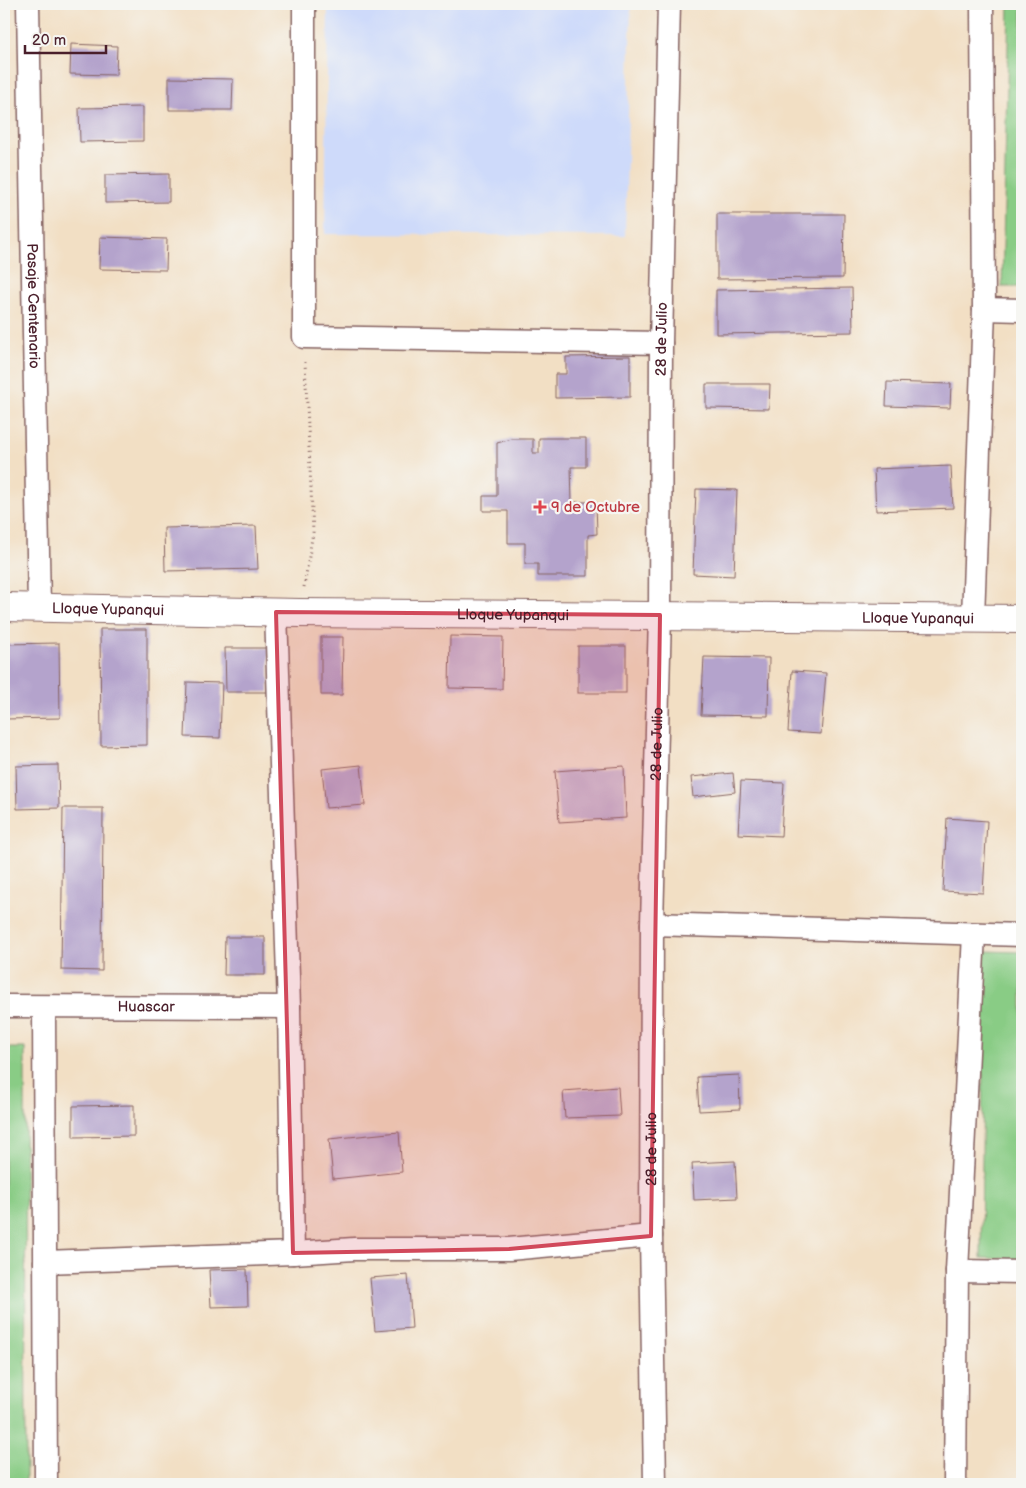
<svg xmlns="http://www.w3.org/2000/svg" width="1026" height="1488" font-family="'Balsamiq Sans',sans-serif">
<rect width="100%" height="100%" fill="#f6f6f2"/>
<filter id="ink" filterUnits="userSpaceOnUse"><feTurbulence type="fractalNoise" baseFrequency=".02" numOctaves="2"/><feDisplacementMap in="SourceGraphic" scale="10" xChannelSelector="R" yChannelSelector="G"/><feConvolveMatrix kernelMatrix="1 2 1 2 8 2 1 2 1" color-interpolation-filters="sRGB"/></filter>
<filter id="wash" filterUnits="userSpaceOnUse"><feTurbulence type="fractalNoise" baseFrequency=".0096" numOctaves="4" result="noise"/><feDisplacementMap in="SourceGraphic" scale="20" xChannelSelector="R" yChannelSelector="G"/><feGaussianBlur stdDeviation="1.12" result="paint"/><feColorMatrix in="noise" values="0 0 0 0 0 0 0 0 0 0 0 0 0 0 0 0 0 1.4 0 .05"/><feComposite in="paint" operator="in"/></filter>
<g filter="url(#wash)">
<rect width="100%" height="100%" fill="#f2dfc4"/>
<polygon fill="#cedafa" points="328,4 631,4 625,236 325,234"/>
<g fill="#89cc85" stroke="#6a7658">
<polygon points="1009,4 1022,4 1022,287 1002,287"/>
<polygon points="984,951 1022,952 1022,1259 981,1258"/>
<polygon points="4,1048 25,1048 26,1484 4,1484"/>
</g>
<g id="blocks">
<g fill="#b4a3cc">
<polygon points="71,44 117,46 116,75 70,74"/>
<polygon points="169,78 233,79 232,110 169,110"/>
<polygon points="143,107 143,141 80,142 79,108"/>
<polygon points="169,174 169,202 105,203 105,175"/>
<polygon points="717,214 844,214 843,278 717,279"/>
<polygon points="100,237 167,239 166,270 99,269"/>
<polygon points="852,288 853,332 716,334 716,290"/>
<polygon points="630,356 630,397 555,398 555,374 566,374 566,357"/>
<polygon points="887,382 951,384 950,408 886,406"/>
<polygon points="706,384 770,384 769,409 706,408"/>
<polygon points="539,438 586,438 586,467 571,467 572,502 596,502 597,534 588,535 588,576 538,576 538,564 525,564 525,543 508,543 508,511 483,511 483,496 497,496 497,443 512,439 533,439 533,453 539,453"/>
<polygon points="951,466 953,508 876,511 874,469"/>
<polygon points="696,489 737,490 734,576 693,574"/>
<polygon points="256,526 258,569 165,571 164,528"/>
<polygon points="100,629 147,629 147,745 101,746"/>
<polygon points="450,636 503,637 502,689 449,688"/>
<polygon points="321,637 343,637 342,695 321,695"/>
<polygon points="59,643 60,718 4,719 4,644"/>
<rect x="578" y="646" width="48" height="47"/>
<polygon points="225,648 269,648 269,692 226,692"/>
<polygon points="704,657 769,658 768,716 701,715"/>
<polygon points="792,671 826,673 821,734 788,732"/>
<polygon points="187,682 222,683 220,738 185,737"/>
<polygon points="58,765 59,808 17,809 16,766"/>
<polygon points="361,765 365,805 326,808 322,769"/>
<polygon points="624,766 626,818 559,822 555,771"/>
<polygon points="733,773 735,792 693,797 691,777"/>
<polygon points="741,781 784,783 781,836 738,834"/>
<polygon points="63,808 103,808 102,971 61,970"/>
<polygon points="947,818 987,821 983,893 943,891"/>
<polygon points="225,937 265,937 265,975 224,975"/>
<polygon points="739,1075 740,1109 699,1111 697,1077"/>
<polygon points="618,1087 620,1116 565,1118 563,1091"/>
<polygon points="134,1105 134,1136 73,1137 73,1106"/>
<polygon points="399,1132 402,1172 333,1179 329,1139"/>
<polygon points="735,1161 737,1198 694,1200 692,1163"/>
<polygon points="247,1269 248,1306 211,1307 209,1270"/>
<polygon points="408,1275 412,1328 375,1331 370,1278"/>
</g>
</g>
</g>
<g filter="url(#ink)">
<use href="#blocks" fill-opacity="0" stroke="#856261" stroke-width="1"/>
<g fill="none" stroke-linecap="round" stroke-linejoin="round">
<g stroke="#856261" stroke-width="25">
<g id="street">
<path id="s1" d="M28,4L39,608"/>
<polyline points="304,4 304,337 661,343"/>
<polyline points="984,309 1022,310"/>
<polyline points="973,618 984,309 982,4"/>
<polyline points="652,924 1022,935"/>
<path id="s2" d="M4,1006L289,1007"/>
<polyline points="44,1007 46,1484"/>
<polyline points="293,1253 354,1249 509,1249 651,1236"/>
<polyline points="45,1262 293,1253 289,1007 276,612"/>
<polyline points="957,1271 1022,1272"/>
<path id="s3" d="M655,1484L651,1236L652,924L660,615L661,343L669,4"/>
<polyline points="955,1484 957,1271 974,934"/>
</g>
</g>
<g stroke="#856261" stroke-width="30">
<g id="secondary">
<path id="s4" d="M4,607L300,613L1022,619"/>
</g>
</g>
<polyline stroke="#856261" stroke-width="3" stroke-dasharray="1 4" stroke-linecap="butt" points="304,587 313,532 305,362"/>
<use href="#street" stroke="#fff" stroke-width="22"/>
<use href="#secondary" stroke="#fff" stroke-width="28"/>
</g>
</g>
<path fill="#d1495b" fill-opacity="0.2" stroke="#d1495b" stroke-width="4" stroke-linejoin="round" d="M276,612L660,615L651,1236L509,1249L293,1253Z"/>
<path fill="#e0444e" stroke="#f6f6f2" stroke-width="2" d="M537.5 499.5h5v5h5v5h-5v5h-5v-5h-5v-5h5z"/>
<g text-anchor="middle" stroke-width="4.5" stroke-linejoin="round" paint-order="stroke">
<g font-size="15" fill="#4a1f2b" stroke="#f6f6f2">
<text dy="5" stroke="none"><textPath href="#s1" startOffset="302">Pasaje Centenario</textPath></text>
<text dy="5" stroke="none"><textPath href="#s3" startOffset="1145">28 de Julio</textPath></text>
<text dy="5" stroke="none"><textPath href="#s4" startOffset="104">Lloque Yupanqui</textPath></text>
<text dy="5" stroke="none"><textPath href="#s4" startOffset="509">Lloque Yupanqui</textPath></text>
<text dy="5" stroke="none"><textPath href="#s4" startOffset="914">Lloque Yupanqui</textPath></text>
<text dy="5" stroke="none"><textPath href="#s3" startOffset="740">28 de Julio</textPath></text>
<text dy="5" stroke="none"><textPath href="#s2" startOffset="142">Huascar</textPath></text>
<text dy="5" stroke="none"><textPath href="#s3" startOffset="335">28 de Julio</textPath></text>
</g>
<g font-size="15" fill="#be3a42" stroke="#f6f6f2" text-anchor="start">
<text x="551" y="512">9 de Octubre</text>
</g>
</g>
<rect width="1026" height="1488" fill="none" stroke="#f6f6f2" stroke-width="20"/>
<path d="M25 45v8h81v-8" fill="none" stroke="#4a1f2b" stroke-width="2.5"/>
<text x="32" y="45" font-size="15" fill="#4a1f2b" stroke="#f6f6f2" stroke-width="4" paint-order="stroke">20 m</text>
</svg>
